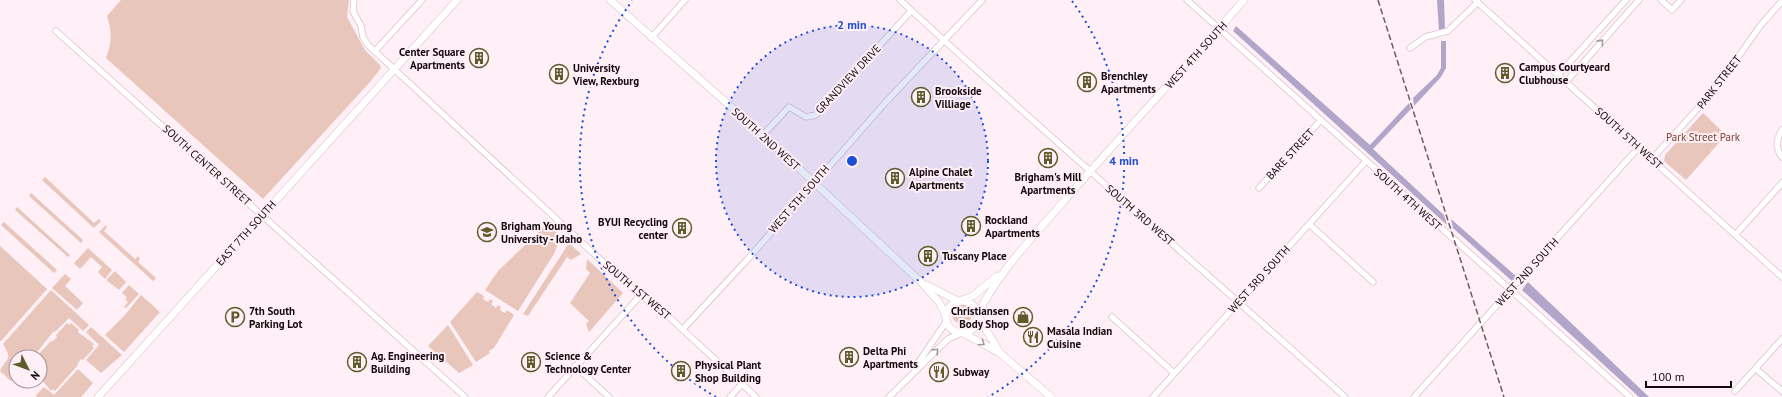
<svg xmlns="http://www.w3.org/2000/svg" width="1782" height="397" font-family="'PT Sans',sans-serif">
<rect width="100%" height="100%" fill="#ffeff6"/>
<g fill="#e9c6bb">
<path d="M121,0H349L347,17L365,50L380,65L381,68L370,82L263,199L106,58C112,43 112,31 107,16Z"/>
<polygon points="1703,113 1726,135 1686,180 1664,161 1665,155"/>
<polygon points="45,177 94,223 99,219 101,221 94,228 42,180"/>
<polygon points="31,193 83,240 81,243 29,196"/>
<polygon points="17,207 70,255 68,257 15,210"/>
<polygon points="4,222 57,270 54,273 1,225"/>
<polygon points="547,224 560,236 555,252 518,311 485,290 498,271"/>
<polygon points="106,225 107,227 104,231 135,259 138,256 140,259 138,262 156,278 153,281 99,232"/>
<polygon points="569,243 581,254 571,260 567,257 528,316 523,314"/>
<polygon points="0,246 47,289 1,341 0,341"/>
<polygon points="88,248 112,270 105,279 98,272 102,267 91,257 80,269 74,263"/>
<polygon points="587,259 623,293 589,332 586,324 589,321 570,303 590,273 586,269"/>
<polygon points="115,271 126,282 119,290 106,280"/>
<polygon points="65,274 71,279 65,286 83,303 77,310 52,288"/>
<polygon points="129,285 139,294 126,308 124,307 128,302 125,299 127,297 122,293"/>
<path d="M51,290L89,325L83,331L69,318L55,332L54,331L33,357H16V380L14,378L11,381L0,371C7,357 13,360 3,344Z"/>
<polygon points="477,292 484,296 483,299 488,302 490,299 493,301 491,304 496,308 498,305 501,307 500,310 505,313 507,310 514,315 494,348 489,351 490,353 476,362 450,322"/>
<polygon points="141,295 160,312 124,352 105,335 125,315"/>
<circle cx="962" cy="314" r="10"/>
<polygon points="67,323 69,325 71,323 79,330 78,332 94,344 92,346 94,348 83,360 81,359 77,364 78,365 55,391 53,389 51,391 40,378 40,357 36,357 51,341 52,342 57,337 56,335"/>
<polygon points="448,325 473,365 459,373 428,346"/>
<polygon points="91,327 122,355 101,373 86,360 99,345 86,332"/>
<polygon points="78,369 93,383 81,397 37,397 36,395 44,387 54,395"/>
</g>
<g fill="#b2a5ca">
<polygon points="1437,0 1444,0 1445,30 1439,31"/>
<polygon points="1236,26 1370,145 1409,103 1411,109 1373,149 1444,215 1447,225 1233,31"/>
<polygon points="1441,41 1446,41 1446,68 1441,77 1414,106 1413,98 1437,75 1441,68"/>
<polygon points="1451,219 1517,277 1513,282 1453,228"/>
<polygon points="1528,282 1649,397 1650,397 1639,397 1522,290"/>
</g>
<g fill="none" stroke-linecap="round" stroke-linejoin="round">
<g stroke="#dac2cd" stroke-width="7">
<g id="minor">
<polyline points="354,0 353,11 361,26 363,37 368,45 590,250 640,296 657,306 756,397"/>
<path d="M900,0C1046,135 1197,264 1345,397"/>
<path d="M1187,0C1335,132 1483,264 1630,397"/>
<polyline points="1475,0 1782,277"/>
<polyline points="1661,0 1672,10 1681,0"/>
<polyline points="56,31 465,397"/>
<polyline points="651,38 685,0"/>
<polyline points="1410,48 1425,37 1448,31 1478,2"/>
<polyline points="375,51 422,0"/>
<polyline points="1558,75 1626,0"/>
<polyline points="1566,82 1639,0"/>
<path d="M1782,130C1776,140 1775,148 1782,157"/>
<polyline points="763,135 789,107 806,117 816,115 911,11"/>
<polyline points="1652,159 1717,87 1760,26 1782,1"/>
<polyline points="1259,188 1321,120"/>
<polyline points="1309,224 1373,282"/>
<polyline points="1736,234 1782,183"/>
<polyline points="1112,317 1174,373"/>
<polyline points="683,329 746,261 885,103 982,0"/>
<polyline points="575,366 609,397"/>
<polyline points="916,366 946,322"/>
<polyline points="1756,369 1782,391"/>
<polyline points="1735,391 1782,339"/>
<polyline points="548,397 640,296"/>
<polyline points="730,397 742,384"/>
<polyline points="889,397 948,339 961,333"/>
<polyline points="1153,397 1366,161"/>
<polyline points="1414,397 1639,147"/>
</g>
</g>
<g stroke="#dac2cd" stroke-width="8">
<g id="major">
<polyline points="610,0 763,135 920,281 939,302 946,316"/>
<polyline points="927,285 958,301"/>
<polyline points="962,300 973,296 997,276"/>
<circle cx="962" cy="317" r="16"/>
<path d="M978,314C999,271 1033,237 1064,201C1123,133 1185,68 1244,0"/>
<polyline points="978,316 1000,353"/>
<polyline points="963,333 1000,353 1051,397"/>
<polyline points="98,397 457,0"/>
</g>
</g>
<use href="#minor" stroke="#fff" stroke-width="5.5"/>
<use href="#major" stroke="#fff" stroke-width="7"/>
<polyline stroke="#695e63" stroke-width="1.5" stroke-dasharray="6 3" stroke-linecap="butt" points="1378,0 1504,397"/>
</g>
<defs><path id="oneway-chevron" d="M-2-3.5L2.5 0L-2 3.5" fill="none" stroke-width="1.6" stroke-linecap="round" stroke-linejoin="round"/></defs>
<g stroke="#a09d9e">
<use href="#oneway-chevron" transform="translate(1601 42) rotate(-48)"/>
<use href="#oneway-chevron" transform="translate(982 343) rotate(34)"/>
<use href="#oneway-chevron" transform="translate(936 351) rotate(-45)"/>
</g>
<circle cx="852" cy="161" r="136" fill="#1d4ed8" fill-opacity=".12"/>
<g fill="none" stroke="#1d4ed8" stroke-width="2" stroke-dasharray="2 4">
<circle cx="852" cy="161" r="136"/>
<path d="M716 397A272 272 0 0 1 632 1M1072 1A272 272 0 0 1 988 397"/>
</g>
<defs>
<g id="building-ring" transform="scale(1)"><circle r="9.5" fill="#ffeff6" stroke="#5c5d2a" stroke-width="1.5"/><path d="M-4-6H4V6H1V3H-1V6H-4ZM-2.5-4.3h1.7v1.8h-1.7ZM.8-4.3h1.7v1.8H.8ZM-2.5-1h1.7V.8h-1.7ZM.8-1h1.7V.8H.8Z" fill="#5c5d2a"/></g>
<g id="university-ring" transform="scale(1)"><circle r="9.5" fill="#ffeff6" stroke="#5c5d2a" stroke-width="1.5"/><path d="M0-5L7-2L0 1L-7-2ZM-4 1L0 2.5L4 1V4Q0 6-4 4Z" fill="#5c5d2a"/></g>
<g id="parking-ring" transform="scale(1)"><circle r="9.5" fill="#ffeff6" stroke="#5c5d2a" stroke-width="1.5"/><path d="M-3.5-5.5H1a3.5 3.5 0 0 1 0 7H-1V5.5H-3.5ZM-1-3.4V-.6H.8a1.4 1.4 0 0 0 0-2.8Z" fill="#5c5d2a"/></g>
<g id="shop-ring" transform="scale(1)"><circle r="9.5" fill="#ffeff6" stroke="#5c5d2a" stroke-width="1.5"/><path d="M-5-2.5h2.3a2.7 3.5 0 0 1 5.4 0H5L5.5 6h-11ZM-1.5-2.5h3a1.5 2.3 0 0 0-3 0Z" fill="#5c5d2a"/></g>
<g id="restaurant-ring" transform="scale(1)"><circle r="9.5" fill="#ffeff6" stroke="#5c5d2a" stroke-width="1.5"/><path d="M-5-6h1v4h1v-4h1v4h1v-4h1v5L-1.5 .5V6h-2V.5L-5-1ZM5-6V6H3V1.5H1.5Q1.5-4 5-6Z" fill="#5c5d2a"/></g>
</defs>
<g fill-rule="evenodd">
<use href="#building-ring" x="479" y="58"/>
<use href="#building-ring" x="1505" y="73"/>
<use href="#building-ring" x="559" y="74"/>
<use href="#building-ring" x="1087" y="82"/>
<use href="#building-ring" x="921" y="97"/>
<use href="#building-ring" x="1048" y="158"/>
<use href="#building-ring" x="895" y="178"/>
<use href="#building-ring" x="971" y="226"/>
<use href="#building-ring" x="682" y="228"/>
<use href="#university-ring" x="487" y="232"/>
<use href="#building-ring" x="928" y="256"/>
<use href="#parking-ring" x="235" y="317"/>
<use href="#shop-ring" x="1023" y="317"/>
<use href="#restaurant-ring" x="1033" y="337"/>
<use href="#building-ring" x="849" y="357"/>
<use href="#building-ring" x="357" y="362"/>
<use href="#building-ring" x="531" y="362"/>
<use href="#building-ring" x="681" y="371"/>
<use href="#restaurant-ring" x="939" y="372"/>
</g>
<g text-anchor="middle" stroke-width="4" stroke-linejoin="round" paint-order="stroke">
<g font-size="11" font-weight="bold" fill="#11090d" stroke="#ffeff6" text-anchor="start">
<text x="465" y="56" text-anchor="end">Center Square<tspan x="465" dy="13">Apartments</tspan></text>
<text x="1519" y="71">Campus Courtyeard<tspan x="1519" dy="13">Clubhouse</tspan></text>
<text x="573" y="72">University<tspan x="573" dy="13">View, Rexburg</tspan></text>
<text x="1101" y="80">Brenchley<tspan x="1101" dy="13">Apartments</tspan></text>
<text x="935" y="95">Brookside<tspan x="935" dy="13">Villiage</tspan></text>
<text x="909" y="176">Alpine Chalet<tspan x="909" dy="13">Apartments</tspan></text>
<text x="1048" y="181" text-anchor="middle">Brigham's Mill<tspan x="1048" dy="13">Apartments</tspan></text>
<text x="985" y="224">Rockland<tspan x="985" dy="13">Apartments</tspan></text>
<text x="668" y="226" text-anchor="end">BYUI Recycling<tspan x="668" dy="13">center</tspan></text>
<text x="501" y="230">Brigham Young<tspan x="501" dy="13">University - Idaho</tspan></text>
<text x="942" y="260">Tuscany Place</text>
<text x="249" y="315">7th South<tspan x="249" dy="13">Parking Lot</tspan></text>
<text x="1009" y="315" text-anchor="end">Christiansen<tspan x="1009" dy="13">Body Shop</tspan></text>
<text x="1047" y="335">Masala Indian<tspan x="1047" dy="13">Cuisine</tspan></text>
<text x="863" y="355">Delta Phi<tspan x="863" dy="13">Apartments</tspan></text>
<text x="371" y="360">Ag. Engineering<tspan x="371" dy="13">Building</tspan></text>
<text x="545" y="360">Science &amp;<tspan x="545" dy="13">Technology Center</tspan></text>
<text x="695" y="369">Physical Plant<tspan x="695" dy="13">Shop Building</tspan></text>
<text x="953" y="376">Subway</text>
</g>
<g font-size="11" fill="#11090d" stroke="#ffeff6">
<text transform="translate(1196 55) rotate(-48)" y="4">WEST 4TH SOUTH</text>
<text transform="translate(848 79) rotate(-47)" y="4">GRANDVIEW DRIVE</text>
<text transform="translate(1719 82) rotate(-52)" y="4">PARK STREET</text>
<text transform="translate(1629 138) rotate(42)" y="4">SOUTH 5TH WEST</text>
<text transform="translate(766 139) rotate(42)" y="4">SOUTH 2ND WEST</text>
<text transform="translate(1290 154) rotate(-47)" y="4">BARE STREET</text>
<text transform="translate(207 165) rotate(42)" y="4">SOUTH CENTER STREET</text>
<text transform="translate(799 199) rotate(-49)" y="4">WEST 5TH SOUTH</text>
<text transform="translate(1408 199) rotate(42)" y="4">SOUTH 4TH WEST</text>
<text transform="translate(1140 215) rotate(41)" y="4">SOUTH 3RD WEST</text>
<text transform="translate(246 233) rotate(-48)" y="4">EAST 7TH SOUTH</text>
<text transform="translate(1527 272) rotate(-48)" y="4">WEST 2ND SOUTH</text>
<text transform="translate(1259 279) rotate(-48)" y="4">WEST 3RD SOUTH</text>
<text transform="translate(637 290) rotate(40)" y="4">SOUTH 1ST WEST</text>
</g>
<g font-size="11" fill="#7c4230" stroke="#ffeff6">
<text x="1703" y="141">Park Street Park</text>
</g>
</g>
<circle cx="852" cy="161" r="6" fill="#1d4ed8" stroke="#ffeff6" stroke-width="2"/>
<g font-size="12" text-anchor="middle" font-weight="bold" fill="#1d4ed8" stroke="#ffeff6" stroke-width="4" stroke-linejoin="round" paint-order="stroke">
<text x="852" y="29">2 min</text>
<text x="1124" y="165">4 min</text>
</g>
<g transform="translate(28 369) rotate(132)"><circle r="19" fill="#ffeff6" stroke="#a09399"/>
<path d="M0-3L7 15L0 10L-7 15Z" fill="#5c5d2a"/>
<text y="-6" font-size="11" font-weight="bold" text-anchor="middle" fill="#11090d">N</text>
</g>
<path d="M1646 381v6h85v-6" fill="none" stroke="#11090d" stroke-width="2"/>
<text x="1652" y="381" font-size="12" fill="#11090d" stroke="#ffeff6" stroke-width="3" paint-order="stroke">100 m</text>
</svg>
